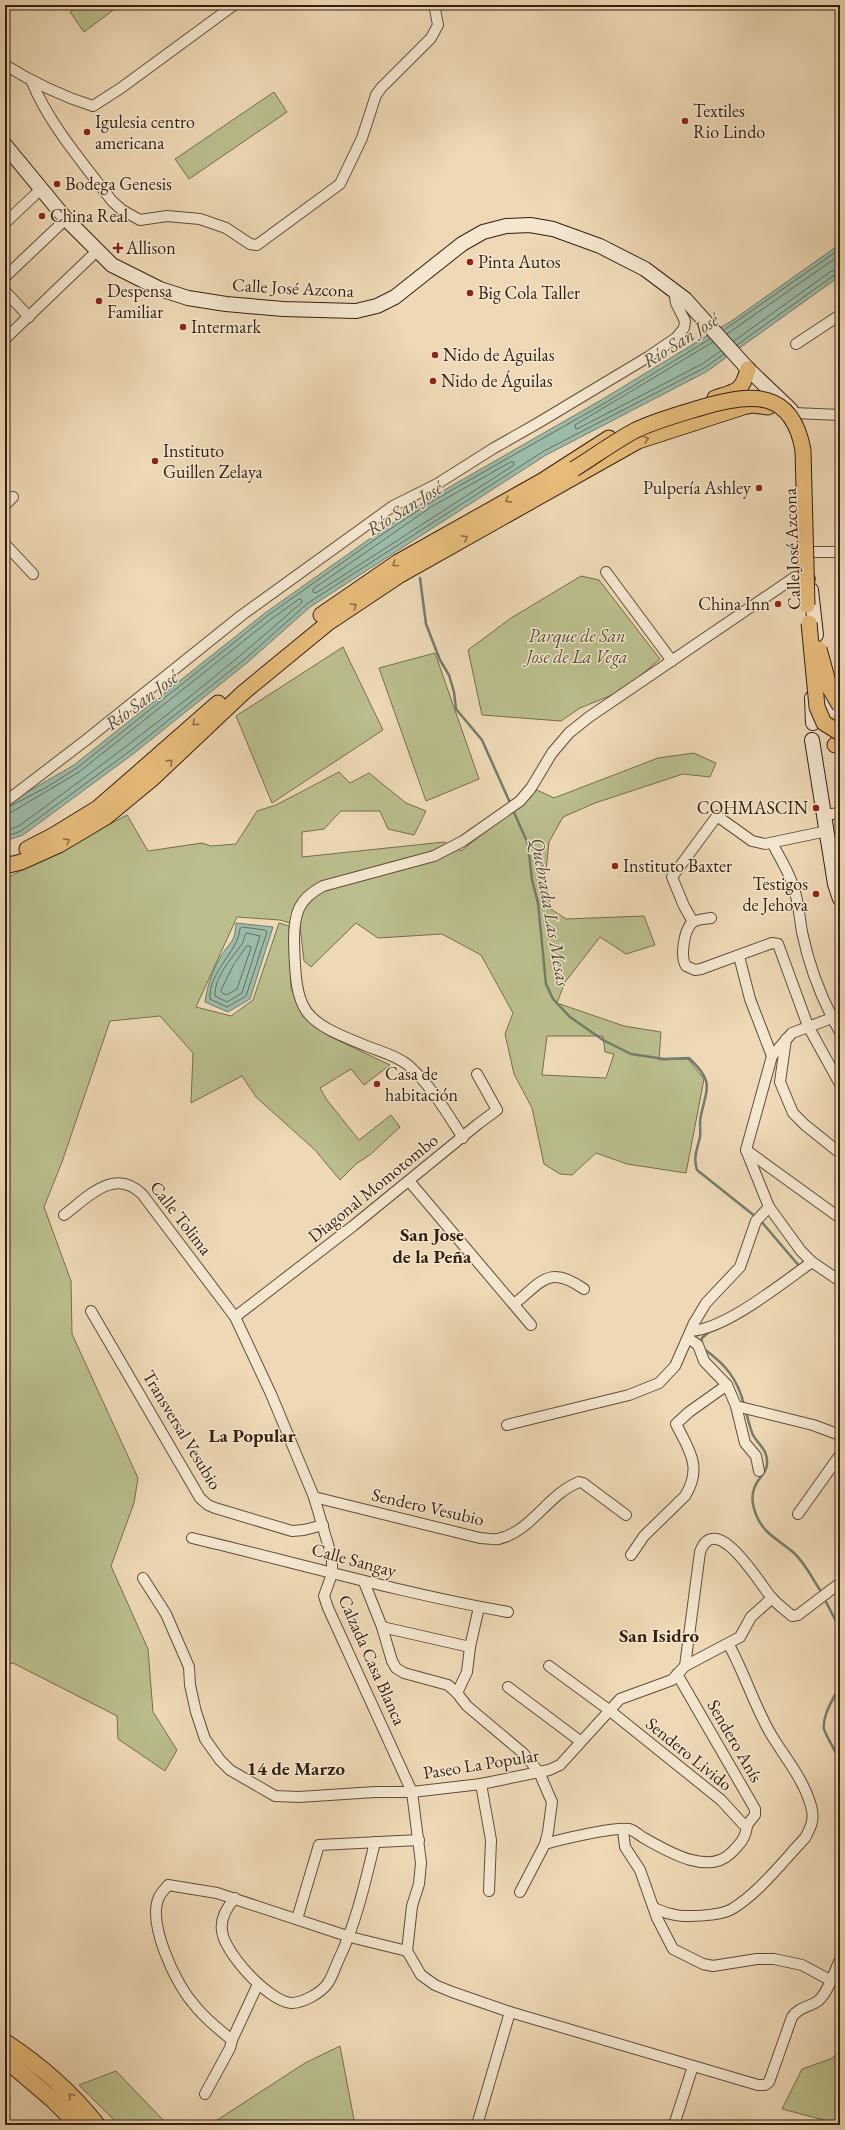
<svg xmlns="http://www.w3.org/2000/svg" width="845" height="2130" font-family="'EB Garamond',serif">
<rect width="100%" height="100%" fill="#eed8b5"/>
<filter id="stains"><feTurbulence type="fractalNoise" baseFrequency=".005" numOctaves="4"/><feColorMatrix values="0 0 0 0 .2 0 0 0 0 .09 0 0 0 0 .02 0 0 0 .5 -.17"/></filter>
<radialGradient id="worn" r=".72"><stop offset=".6" stop-color="#630" stop-opacity="0"/><stop offset="1" stop-color="#630" stop-opacity=".3"/></radialGradient>
<g fill="#babe8c" stroke="#776e4e" fill-rule="evenodd">
<polygon points="79,5 120,5 84,32 70,12"/>
<polygon points="274,92 287,112 189,179 175,159"/>
<polygon points="581,576 599,580 660,659 622,691 580,708 561,721 482,715 468,650 511,618"/>
<polygon points="343,647 383,730 272,803 236,716"/>
<polygon points="435,653 479,779 426,801 379,668"/>
<path d="M694,753L716,763L710,777L683,774L595,803L563,817L549,842L545,880L551,909L566,919L644,916L655,945L626,954L600,937L565,982L557,1003L624,1026L661,1032L659,1060L688,1059L704,1079L686,1173L627,1164L596,1153L572,1175L560,1174L544,1164L532,1108L514,1074L505,1034L513,1013L481,955L442,934L378,938L356,923L311,967L304,961L300,926L280,920L237,917L196,1007L231,1016L253,1000L279,923L289,926L291,989L310,1017L329,1036L390,1065L364,1085L351,1069L320,1088L327,1100L359,1140L391,1115L400,1127L371,1154L356,1164L340,1180L315,1150L256,1097L242,1076L191,1103L193,1053L160,1016L110,1021L62,1162L44,1207L71,1281L72,1334L138,1478L134,1503L111,1566L148,1649L153,1712L177,1750L165,1771L118,1739L117,1716L13,1663L5,1665V879L127,815L148,851L202,843L211,846L236,844L257,811L276,805L339,772L350,783L369,773L406,803L426,811L414,835L388,829L380,811H341L324,829L302,832V857L444,842L461,851L537,790L554,798L658,758ZM603,1036L605,1052L614,1054L606,1078L542,1075L547,1036Z"/>
<polygon points="340,2046 355,2125 205,2125 211,2124 305,2063"/>
<polygon points="840,2046 840,2125 824,2125 824,2120 782,2109 802,2069 833,2058"/>
<polygon points="116,2071 168,2125 119,2125 79,2085"/>
</g>
<g fill="#9bbba8" stroke="#727d6b">
<polygon points="840,244 840,276 706,372 546,455 310,607 248,662 133,754 23,835 5,841 5,805 74,765 265,613 375,535 427,500 603,399 733,320"/>
<path d="M236,923L273,927L250,999L228,1012L205,1002C207,986 212,972 220,958C229,941 235,945 236,923Z"/>
</g>
<g fill="none" stroke-linecap="round" stroke-linejoin="round">
<g stroke="#686d5c" stroke-width="1">
<polyline points="724,330 840,249"/>
<polyline points="727,334 840,255"/>
<polyline points="734,341 830,272 840,268"/>
<polyline points="713,342 575,425 575,428 577,429 702,364 721,351"/>
<polyline points="737,345 833,276 840,273"/>
<polygon points="511,462 514,462 514,465 316,593 313,592 313,589 431,507"/>
<polyline points="5,809 47,787 77,768 267,616 377,538 429,503 605,403 710,339"/>
<path d="M5,814L10,813L79,772L270,620L299,599L302,600V602C212,683 116,755 19,826L5,831"/>
<polyline points="5,837 21,831 130,751 245,659 308,603 544,451 704,368 724,354"/>
<path d="M242,927L265,930L267,932L246,996L227,1007L210,999C208,972 238,952 240,929Z"/>
<path d="M247,933L260,936L242,993L227,1002L215,996C214,977 232,958 242,944C245,940 243,935 247,933Z"/>
<polygon points="247,946 250,946 251,948 237,989 227,995 222,993 221,990 234,964"/>
</g>
<g stroke="#727d6b" stroke-width="2.5">
<polyline points="420,578 426,624 440,660 449,675 454,692 456,709 482,740 511,805"/>
<path d="M513,810L528,844L532,880L538,903L546,984L553,999L570,1017L603,1040L631,1054L664,1059L689,1058C713,1081 708,1085 701,1115C699,1122 701,1130 700,1137C697,1150 693,1157 697,1170L756,1217"/>
<polyline points="760,1220 800,1267"/>
<polyline points="701,1343 702,1338 710,1331"/>
<path d="M704,1349C725,1364 738,1379 744,1405"/>
<path d="M746,1412C748,1419 750,1428 753,1435C759,1446 768,1449 767,1464C767,1470 763,1474 760,1478C750,1491 751,1503 757,1517C765,1535 781,1541 794,1553C806,1564 813,1580 822,1593"/>
<polyline points="824,1598 840,1629"/>
<path d="M840,1686C834,1697 822,1716 824,1729C827,1739 836,1749 838,1760C840,1771 832,1775 840,1789"/>
</g>
<g stroke="#624d39" stroke-width="12">
<g id="minor">
<path d="M5,65C34,83 61,96 93,106L121,88L234,5"/>
<path d="M32,82C49,124 84,164 112,201L122,210L140,220L167,216L200,219L226,228L250,244L257,245L340,184L362,138L376,95L381,88L431,38L438,25L435,9"/>
<polyline points="5,223 41,189"/>
<polyline points="5,277 66,219"/>
<polyline points="5,291 29,317"/>
<polyline points="5,339 97,251"/>
<polyline points="796,344 840,315"/>
<polyline points="794,413 840,415"/>
<polyline points="5,505 13,497"/>
<polyline points="5,544 33,574"/>
<polyline points="809,552 840,552"/>
<polyline points="606,572 672,661"/>
<polyline points="5,802 86,740 242,615 393,506 437,484 494,448 538,423 648,357 676,338 684,328 685,321 676,303 674,291"/>
<polyline points="824,815 840,813"/>
<path d="M772,843C781,860 792,877 796,896C799,908 800,920 802,932C809,966 823,1002 840,1032"/>
<path d="M711,918C706,919 696,919 692,923C684,930 680,957 686,966L695,970L701,969L772,943L778,944L808,1026L840,1084"/>
<polyline points="693,922 684,906 672,877 717,816 752,841 765,844 827,831"/>
<polyline points="739,956 750,999 772,1056"/>
<polyline points="840,1015 792,1033 772,1056 746,1150 769,1207 801,1251 812,1262 840,1281"/>
<polyline points="786,1039 780,1082 793,1113 805,1125 840,1153"/>
<path d="M463,1138C447,1113 430,1084 408,1065C397,1056 382,1052 369,1047C301,1020 296,1015 294,941C294,914 298,899 323,886L434,856L463,841L520,801L531,788L552,753L569,733L589,717L795,577L810,579"/>
<polyline points="746,1150 840,1218"/>
<polyline points="409,1181 531,1325"/>
<path d="M64,1215C88,1197 114,1167 142,1194L235,1317L271,1394L314,1497L332,1558V1574L324,1596L328,1608L412,1792L421,1863L419,1884L412,1906L407,1951L421,1975L435,1985L452,1992L510,2012L758,2085H765L769,2082L792,2017C799,2007 809,2007 818,2001C828,1993 834,1972 840,1960"/>
<path d="M514,1304C542,1282 549,1264 584,1289"/>
<polyline points="91,1311 200,1498 208,1505 215,1508 292,1531 304,1530 323,1525"/>
<polyline points="235,1317 353,1226 478,1124 497,1110 477,1074"/>
<path d="M691,1331C726,1329 782,1283 812,1262"/>
<polyline points="688,1338 698,1345 704,1361 727,1385 736,1406 745,1443 756,1456 759,1471"/>
<polyline points="736,1406 813,1425 840,1435"/>
<polyline points="507,1425 629,1395 659,1383 675,1366 694,1323 706,1303 740,1267 756,1221 769,1207"/>
<path d="M314,1497L480,1538C486,1538 493,1540 498,1539C531,1532 548,1494 579,1482L583,1483L626,1515"/>
<polyline points="798,1514 840,1455"/>
<path d="M192,1538C297,1563 401,1593 508,1612"/>
<path d="M631,1555L644,1536L685,1496C703,1467 689,1450 676,1424L689,1412L727,1385"/>
<path d="M143,1578L166,1614L189,1667L190,1685L196,1712L205,1739L220,1760L230,1770L275,1796L299,1797L375,1792H412L481,1784L549,1770L560,1765L620,1699L672,1680L685,1666L700,1552C716,1509 760,1584 771,1597C777,1604 785,1610 792,1616L798,1615L840,1583"/>
<polyline points="364,1582 382,1627 392,1661 396,1668 404,1673 448,1685 457,1693 467,1706 523,1753 539,1772 552,1802 548,1832 545,1844 520,1892"/>
<polyline points="382,1627 470,1647 479,1607"/>
<polyline points="549,1666 609,1710 721,1800 743,1824 747,1825"/>
<polyline points="685,1666 740,1637 751,1617 772,1598"/>
<polyline points="677,1674 755,1809 755,1815 747,1825"/>
<polyline points="508,1687 580,1741"/>
<polyline points="457,1693 467,1672 470,1647"/>
<polyline points="481,1784 491,1840 489,1891"/>
<polyline points="623,1830 625,1847 640,1870 657,1918 673,1949 703,1964 713,1966 757,1959 774,1959 802,1965 830,1980"/>
<path d="M545,1844C562,1839 613,1827 629,1829C634,1830 640,1836 644,1838C667,1851 708,1876 731,1853C740,1844 746,1838 747,1825"/>
<path d="M235,1898C227,1907 220,1918 222,1931C224,1952 268,2001 291,2003C303,2003 321,1993 328,1983C332,1977 335,1968 338,1961C356,1924 365,1883 375,1842"/>
<path d="M654,1908C659,1910 665,1913 671,1914C684,1918 720,1916 732,1909C759,1893 783,1861 805,1838C811,1827 815,1819 811,1806C804,1780 786,1759 772,1736C755,1708 745,1674 729,1645"/>
<polyline points="297,1919 319,1845 419,1840"/>
<path d="M232,2040C218,2029 203,2017 192,2002C175,1982 147,1923 159,1897C161,1893 165,1889 168,1885L217,1893L350,1937L407,1951"/>
<polyline points="205,2094 230,2048 232,2040 258,1984"/>
<polyline points="477,2125 510,2012"/>
<polyline points="674,2125 693,2066"/>
</g>
</g>
<g stroke="#341f10" stroke-width="16">
<g id="secondary">
<polyline points="5,145 66,219 112,265 160,289 188,298 226,304 283,309 356,311 377,306 395,297 462,244 483,232 506,226 530,225 553,229 600,246 645,269 685,299 748,369 791,410"/>
<polyline points="811,590 816,635"/>
<polyline points="822,679 828,708 832,717"/>
<polyline points="812,698 813,723"/>
<polyline points="812,740 835,884 840,899"/>
</g>
</g>
<g stroke="#341f10" stroke-width="17">
<g id="primary">
<path d="M715,398C737,391 742,392 748,369"/>
<polyline points="321,615 398,562 542,481 609,438"/>
<polyline points="839,721 840,722"/>
<polyline points="835,745 840,745"/>
<polyline points="27,849 54,835 98,808 218,703"/>
<polyline points="5,866 21,862 59,845 106,817 152,779 244,692 328,623 400,575 638,441 743,407 753,405 768,407"/>
</g>
</g>
<g stroke="#341f10" stroke-width="18">
<g id="trunk">
<path d="M5,2042C40,2065 71,2092 97,2125"/>
<polyline points="5,2059 53,2100 78,2125"/>
</g>
</g>
<use href="#minor" stroke="#f4e6cf" stroke-width="10"/>
<use href="#secondary" stroke="#f4e6cf" stroke-width="14"/>
<use href="#primary" stroke="#e7bc7a" stroke-width="15"/>
<use href="#trunk" stroke="#e7bc7a" stroke-width="16"/>
<g stroke="#341f10" stroke-width="17" stroke-linecap="butt">
<g id="primary-bridge">
<path d="M574,469C595,456 615,441 636,430C657,420 680,414 703,407C751,393 792,389 803,450L807,605"/>
<polyline points="809,623 817,707 824,723 840,733"/>
<polyline points="819,649 830,689 840,706"/>
</g>
</g>
<use href="#primary-bridge" stroke="#e7bc7a" stroke-width="15"/>
</g>
<defs><path id="oneway-chevron" d="M-2-3.5L2.5 0L-2 3.5" fill="none" stroke-width="1.6" stroke-linecap="round" stroke-linejoin="round"/></defs>
<g stroke="#8e6e45">
<use href="#oneway-chevron" transform="translate(646 439) rotate(-18)"/>
<use href="#oneway-chevron" transform="translate(508 500) rotate(151)"/>
<use href="#oneway-chevron" transform="translate(465 538) rotate(-29)"/>
<use href="#oneway-chevron" transform="translate(395 564) rotate(146)"/>
<use href="#oneway-chevron" transform="translate(354 606) rotate(-33)"/>
<use href="#oneway-chevron" transform="translate(195 723) rotate(139)"/>
<use href="#oneway-chevron" transform="translate(170 762) rotate(-43)"/>
<use href="#oneway-chevron" transform="translate(67 841) rotate(-31)"/>
<use href="#oneway-chevron" transform="translate(71 2096) rotate(-135)"/>
</g>
<g fill="#8f2418" stroke="#f4e6cf" stroke-width="1.5">
<circle cx="685" cy="121" r="4"/>
<circle cx="87" cy="132" r="4"/>
<circle cx="57" cy="184" r="4"/>
<circle cx="42" cy="216" r="4"/>
<path d="M116 242h4v4h4v4h-4v4h-4v-4h-4v-4h4z"/>
<circle cx="470" cy="262" r="4"/>
<circle cx="470" cy="293" r="4"/>
<circle cx="99" cy="301" r="4"/>
<circle cx="183" cy="327" r="4"/>
<circle cx="435" cy="355" r="4"/>
<circle cx="433" cy="381" r="4"/>
<circle cx="155" cy="461" r="4"/>
<circle cx="759" cy="488" r="4"/>
<circle cx="778" cy="604" r="4"/>
<circle cx="816" cy="808" r="4"/>
<circle cx="615" cy="866" r="4"/>
<circle cx="816" cy="894" r="4"/>
<circle cx="377" cy="1084" r="4"/>
</g>
<g text-anchor="middle" stroke-width="3" stroke-linejoin="round" paint-order="stroke">
<g font-size="18" fill="#341f10" stroke="#f4e6cf" text-anchor="start">
<text x="693" y="117">Textiles<tspan x="693" dy="21">Rio Lindo</tspan></text>
<text x="95" y="128">Igulesia centro<tspan x="95" dy="21">americana</tspan></text>
<text x="65" y="190">Bodega Genesis</text>
<text x="50" y="222">China Real</text>
<text x="126" y="254">Allison</text>
<text x="478" y="268">Pinta Autos</text>
<text x="107" y="297">Despensa<tspan x="107" dy="21">Familiar</tspan></text>
<text x="478" y="299">Big Cola Taller</text>
<text x="191" y="333">Intermark</text>
<text x="443" y="361">Nido de Aguilas</text>
<text x="441" y="387">Nido de Águilas</text>
<text x="163" y="457">Instituto<tspan x="163" dy="21">Guillen Zelaya</tspan></text>
<text x="751" y="494" text-anchor="end">Pulpería Ashley</text>
<text x="770" y="610" text-anchor="end">China Inn</text>
<text x="808" y="814" text-anchor="end">COHMASCIN</text>
<text x="623" y="872">Instituto Baxter</text>
<text x="808" y="890" text-anchor="end">Testigos<tspan x="808" dy="21">de Jehova</tspan></text>
<text x="385" y="1080">Casa de<tspan x="385" dy="21">habitación</tspan></text>
</g>
<g font-size="18" fill="#341f10" stroke="#f4e6cf">
<text transform="translate(293 288) rotate(3)" y="6">Calle José Azcona</text>
<text transform="translate(792 549) rotate(-92)" y="6">Calle José Azcona</text>
<text transform="translate(373 1188) rotate(-39)" y="6">Diagonal Momotombo</text>
<text transform="translate(181 1218) rotate(52)" y="6">Calle Tolima</text>
<text transform="translate(182 1430) rotate(59)" y="6">Transversal Vesubio</text>
<text transform="translate(428 1507) rotate(13)" y="6">Sendero Vesubio</text>
<text transform="translate(354 1560) rotate(15)" y="6">Calle Sangay</text>
<text transform="translate(372 1660) rotate(66)" y="6">Calzada Casa Blanca</text>
<text transform="translate(735 1741) rotate(60)" y="6">Sendero Anís</text>
<text transform="translate(689 1754) rotate(39)" y="6">Sendero Livido</text>
<text transform="translate(481 1764) rotate(-9)" y="6">Paseo La Popular</text>
</g>
<g font-size="18" font-style="italic" fill="#5c4f35" stroke="#f4e6cf">
<text x="577" y="642">Parque de San<tspan x="577" dy="21">Jose de La Vega</tspan></text>
</g>
<g font-size="19" font-style="italic" fill="#534e3e" stroke="#f4e6cf">
<text transform="translate(680 340) rotate(-32)" y="7">Río San José</text>
<text transform="translate(404 508) rotate(-32)" y="7">Río San José</text>
<text transform="translate(141 700) rotate(-37)" y="7">Río San José</text>
<text transform="translate(551 912) rotate(80)" y="7">Quebrada Las Mesas</text>
</g>
<g font-size="19" font-weight="bold" fill="#341f10" stroke="#f4e6cf">
<text x="432" y="1241">San Jose<tspan x="432" dy="22">de la Peña</tspan></text>
<text x="252" y="1442">La Popular</text>
<text x="659" y="1642">San Isidro</text>
<text x="296" y="1775">14 de Marzo</text>
</g>
</g>
<rect width="845" height="2130" fill="none" stroke="#eed8b5" stroke-width="20"/>
<rect x="6" y="6" width="833" height="2118" fill="none" stroke="#341f10" stroke-width="2"/>
<rect x="10" y="10" width="825" height="2110" fill="none" stroke="#341f10"/>
<rect width="100%" height="100%" filter="url(#stains)"/>
<rect width="100%" height="100%" fill="url(#worn)"/>
</svg>
